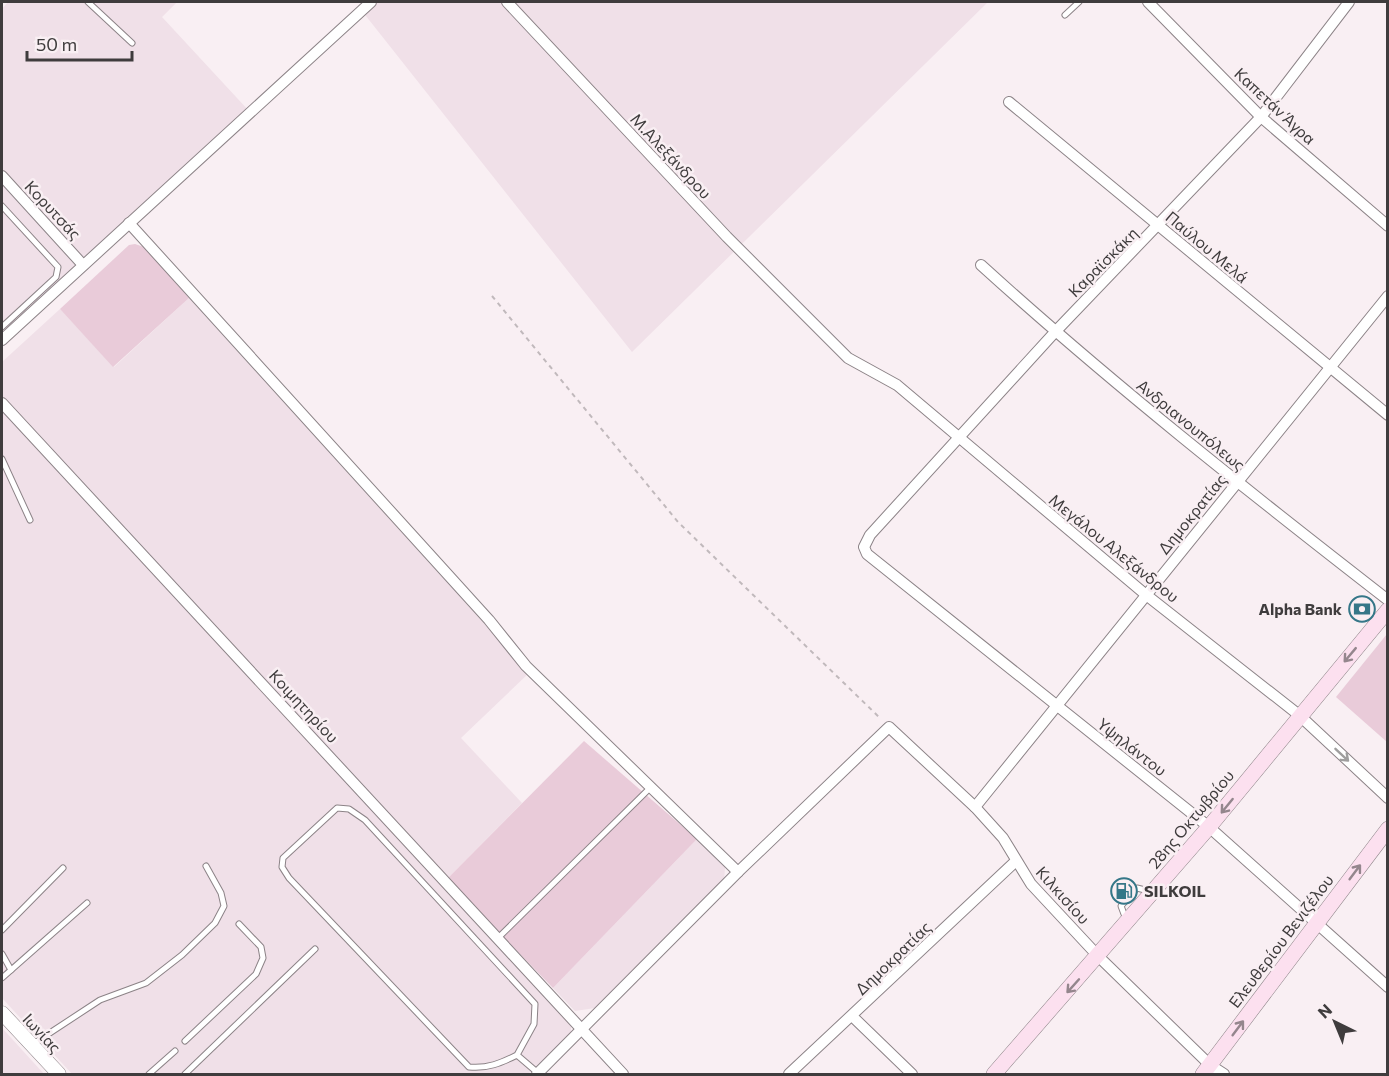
<svg xmlns="http://www.w3.org/2000/svg" width="1389" height="1076" font-family="Commissioner,sans-serif">
<rect width="100%" height="100%" fill="#f9eff3"/>
<g fill="#f0e0e8">
<polygon points="8,2 177,2 162,17 249,111 2,337 2,9"/>
<polygon points="373,2 988,2 632,352 362,11"/>
<polygon points="189,298 529,673 461,738 522,803 447,879 2,396 2,362 60,309 114,367"/>
<polygon points="2,411 571,1023 571,1035 528,1074 72,1074 2,998"/>
<polygon points="697,839 725,867 724,882 595,1008 575,1011 553,988"/>
<polygon points="2,1028 44,1074 2,1074"/>
</g>
<g fill="#e9cbd9">
<polygon points="135,244 144,247 189,298 113,367 60,309 129,245"/>
<polygon points="1387,634 1387,742 1336,697"/>
<polygon points="584,741 697,839 553,988 447,879"/>
</g>
<g fill="none" stroke-linecap="round" stroke-linejoin="round">
<g stroke="#8c8387" stroke-width="7">
<g id="service">
<polyline points="88,2 132,43"/>
<polyline points="1065,15 1079,2"/>
<polyline points="2,206 58,267 56,277 2,327"/>
<polyline points="2,459 30,520"/>
<polyline points="1124,914 1121,906 1137,888 1145,890"/>
<polyline points="2,930 63,868"/>
<polyline points="498,938 651,787"/>
<polyline points="2,954 11,970"/>
<polyline points="2,978 87,903"/>
<polyline points="185,1041 256,974 263,958 261,947 239,924"/>
<polyline points="33,1044 100,1000 146,983 182,955 215,923 224,906 221,893 206,866"/>
<path d="M517,1055L534,1024L535,1004L365,820L349,809L337,808L283,858L282,867L289,878L469,1067C487,1069 501,1063 517,1055L538,1073"/>
<polyline points="149,1074 175,1051"/>
<polyline points="185,1074 315,949"/>
</g>
</g>
<g stroke="#8c8387" stroke-width="12">
<g id="minor">
<polyline points="507,2 727,237 848,358 897,385 1145,594 1299,715 1388,798"/>
<polyline points="1148,2 1261,117 1388,226"/>
<polyline points="1349,2 1261,117 1055,332 870,535 864,547 867,554 1209,827 1388,987"/>
<polyline points="1009,102 1388,415"/>
<polyline points="2,176 83,265"/>
<polyline points="129,223 489,620 526,666 738,872"/>
<path d="M981,265C1111,383 1249,492 1388,600"/>
<polyline points="2,340 371,2"/>
<polyline points="2,403 623,1074"/>
<polyline points="975,807 1388,296"/>
<polyline points="853,1017 912,1074"/>
<polyline points="537,1074 738,872 889,727 975,807 1003,838 1031,884 1099,957 1210,1065 1224,1074"/>
<polyline points="789,1074 1016,861"/>
</g>
</g>
<g stroke="#8c8387" stroke-width="15">
<polyline id="tertiary" points="2,1013 59,1074"/>
</g>
<g stroke="#8c8387" stroke-width="16">
<g id="secondary">
<polyline points="994,1074 1209,827 1388,610"/>
<polyline points="1203,1074 1388,829"/>
</g>
</g>
<polyline stroke="#c1b9bc" stroke-width="2" stroke-dasharray="4.5 4.5" stroke-linecap="butt" points="492,296 678,522 881,719"/>
<use href="#service" stroke="#fff" stroke-width="5"/>
<use href="#minor" stroke="#fff" stroke-width="10"/>
<use href="#tertiary" stroke="#fff" stroke-width="14"/>
<use href="#secondary" stroke="#fce0ef" stroke-width="15"/>
</g>
<defs><path id="oneway-shaft" d="M-6 0H5M1.5-3L5.5 0L1.5 3" fill="none" stroke-width="1.6" stroke-linecap="round" stroke-linejoin="round" transform="scale(1.5)"/></defs>
<g stroke="#94868d">
<use href="#oneway-shaft" transform="translate(1350 655) rotate(130)"/>
<use href="#oneway-shaft" transform="translate(1227 806) rotate(129)"/>
<use href="#oneway-shaft" transform="translate(1355 872) rotate(-53)"/>
<use href="#oneway-shaft" transform="translate(1073 986) rotate(132)"/>
<use href="#oneway-shaft" transform="translate(1238 1028) rotate(-53)"/>
</g>
<use stroke="#9f9e9e" href="#oneway-shaft" transform="translate(1342 755) rotate(43)"/>
<defs>
<g id="bank-ring" transform="scale(1.35)"><circle r="9.5" fill="#f9eff3" stroke="#357788" stroke-width="1.5"/><path d="M-6-4H6V4H-6ZM0-2.3a2.3 2.3 0 1 0 0 4.6a2.3 2.3 0 1 0 0-4.6Z" fill="#357788"/></g>
<g id="fuel-ring" transform="scale(1.35)"><circle r="9.5" fill="#f9eff3" stroke="#357788" stroke-width="1.5"/><path d="M-5.5-6h7V0h2V4h1.3V-2.5L3-4.5l.8-.8L6-3V5H2.5V1h-1V6h-7ZM-4.2-4.7v3.2H.2V-4.7Z" fill="#357788"/></g>
</defs>
<g fill-rule="evenodd">
<use href="#bank-ring" x="1362" y="609"/>
<use href="#fuel-ring" x="1124" y="891"/>
</g>
<g text-anchor="middle" stroke-width="5" stroke-linejoin="round" paint-order="stroke">
<g font-size="16" fill="#3f3c3d" stroke="#f9eff3">
<text transform="translate(1275 106) rotate(43)" y="6">Καπετάν Άγρα</text>
<text transform="translate(671 156) rotate(47)" y="6">Μ.Αλεξάνδρου</text>
<text transform="translate(53 210) rotate(47)" y="6">Κορυτσάς</text>
<text transform="translate(1207 247) rotate(40)" y="6">Παύλου Μελά</text>
<text transform="translate(1103 262) rotate(-45)" y="6">Καραϊσκάκη</text>
<text transform="translate(1191 425) rotate(39)" y="6">Ανδριανουπόλεως</text>
<text transform="translate(1192 514) rotate(-51)" y="6">Δημοκρατίας</text>
<text transform="translate(1114 548) rotate(39)" y="6">Μεγάλου Αλεξάνδρου</text>
<text transform="translate(304 706) rotate(47)" y="6">Κοιμητηρίου</text>
<text transform="translate(1132 747) rotate(38)" y="6">Υψηλάντου</text>
<text transform="translate(1191 819) rotate(-50)" y="6">28ης Οκτωβρίου</text>
<text transform="translate(1063 895) rotate(48)" y="6">Κιλκισίου</text>
<text transform="translate(1281 941) rotate(-53)" y="6">Ελευθερίου Βενιζέλου</text>
<text transform="translate(893 958) rotate(-44)" y="6">Δημοκρατίας</text>
<text transform="translate(42 1033) rotate(47)" y="6">Ιωνίας</text>
</g>
<g font-size="16" font-weight="bold" fill="#3f3c3d" stroke="#f9eff3" text-anchor="end">
<text x="1342" y="615">Alpha Bank</text>
<text x="1144" y="897" text-anchor="start">SILKOIL</text>
</g>
</g>
<rect width="1389" height="1076" fill="none" stroke="#3f3c3d" stroke-width="6"/>
<g transform="translate(1335 1022) rotate(317)" stroke="#f9eff3" stroke-width="4.5" paint-order="stroke">
<path d="M0-4.5L10 22L0 15L-10 22Z" fill="#3f3c3d"/>
<text y="-9" font-size="16" font-weight="bold" text-anchor="middle" fill="#3f3c3d">N</text>
</g>
<path d="M27 51v9h105v-9" fill="none" stroke="#3f3c3d" stroke-width="3"/>
<text x="36" y="51" font-size="18" fill="#3f3c3d" stroke="#f9eff3" stroke-width="4.5" paint-order="stroke">50 m</text>
</svg>
